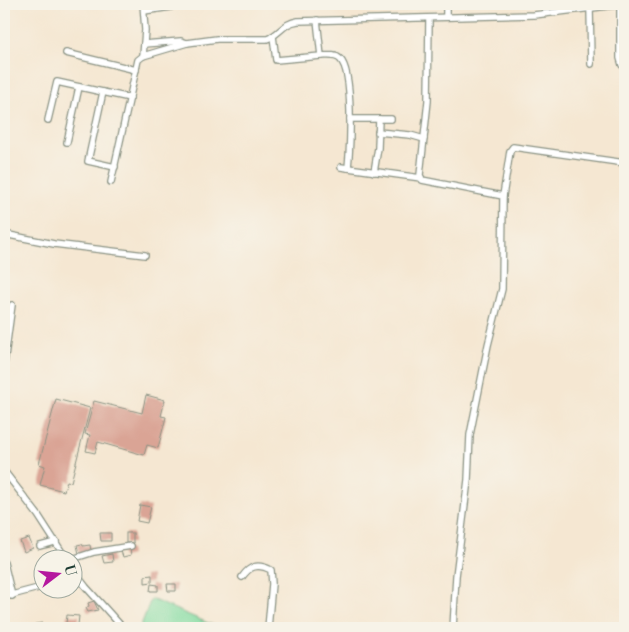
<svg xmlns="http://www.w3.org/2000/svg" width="629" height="632" font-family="'Libre Bodoni',serif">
<rect width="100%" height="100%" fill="#f7f3e8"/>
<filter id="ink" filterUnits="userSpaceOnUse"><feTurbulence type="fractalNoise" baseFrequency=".02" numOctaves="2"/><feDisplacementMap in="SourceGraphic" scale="10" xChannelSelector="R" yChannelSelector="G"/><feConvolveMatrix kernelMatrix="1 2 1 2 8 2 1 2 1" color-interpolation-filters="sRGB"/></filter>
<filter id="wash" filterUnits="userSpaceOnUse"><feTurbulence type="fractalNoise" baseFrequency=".0096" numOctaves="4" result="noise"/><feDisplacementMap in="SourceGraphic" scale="20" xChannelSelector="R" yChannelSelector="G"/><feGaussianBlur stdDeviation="1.12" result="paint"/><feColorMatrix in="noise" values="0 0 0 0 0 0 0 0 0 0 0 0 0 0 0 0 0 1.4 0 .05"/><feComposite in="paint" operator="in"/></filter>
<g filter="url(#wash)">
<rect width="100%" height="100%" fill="#f5e7d2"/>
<polygon fill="#83dca1" stroke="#518c6a" points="151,599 220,628 140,628"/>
<g id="blocks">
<g fill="#daa495">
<polygon points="146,395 165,400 161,416 166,417 158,448 147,445 144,455 98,442 95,453 86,451 90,435 85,434 94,401 142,413"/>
<polygon points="56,399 90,408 71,482 67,481 64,491 40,485 45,466 39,464"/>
<polygon points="140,505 151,507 147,523 137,521"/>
<polygon points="100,533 111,533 111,541 101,541"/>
<rect x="126" y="533" width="7" height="10"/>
<polygon points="29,538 33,548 24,552 20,541"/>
<polygon points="82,544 83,546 90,545 91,551 79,554 77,545"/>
<polygon points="130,549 131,555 123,557 121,551"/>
<polygon points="112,554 113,562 104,563 102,556"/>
<polygon points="152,575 152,582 145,583 145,576"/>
<polygon points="151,584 158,585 158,591 150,591"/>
<polygon points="167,584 176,584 176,591 168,591"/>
<polygon points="94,601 98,610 88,612 86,608 89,606 88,603"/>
<polygon points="67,615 79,616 78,625 66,624"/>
<polygon points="42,623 43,628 35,628 35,624"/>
</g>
</g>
</g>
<g filter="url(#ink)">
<use href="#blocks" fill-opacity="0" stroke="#8a9283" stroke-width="1"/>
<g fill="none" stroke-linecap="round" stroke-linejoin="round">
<g stroke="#8a9283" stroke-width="8">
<g id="street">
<polyline points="620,5 620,58 622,65 625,67"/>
<polyline points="590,8 591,64"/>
<polyline points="144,11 171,7 174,4"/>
<polyline points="446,17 446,4"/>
<polyline points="429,18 428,101 420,175 422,180 503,196 502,289 488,345 470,435 468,480 456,576 453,628"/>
<path d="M317,20L321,56C327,56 335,54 340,59C354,72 350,148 348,168"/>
<polyline points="273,36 276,60 321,56"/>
<polyline points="144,44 181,41 187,43"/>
<polyline points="66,53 136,70"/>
<polyline points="143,56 145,30 143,4"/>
<polyline points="103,92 88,161 115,167"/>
<polyline points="350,119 391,119"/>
<polyline points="48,120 57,82 130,98"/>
<polyline points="378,132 410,135 424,139"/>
<polyline points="67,142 79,87"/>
<polyline points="341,167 421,178"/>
<polyline points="374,172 378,148 379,119"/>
<path d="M111,182L138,60L143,56L187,43L217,39H267C279,35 283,23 298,21L534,15L625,4"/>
<polyline points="503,196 510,151 513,147 625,163"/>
<polyline points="4,234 54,244 145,255"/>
<polyline points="4,364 12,305"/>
<polyline points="4,471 38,515 67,560"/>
<path d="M40,546C46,544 51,544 56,541"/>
<polyline points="69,560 94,552 131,546"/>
<polyline points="4,563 12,596"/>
<polyline points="72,569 86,587 123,628"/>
<path d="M242,577C250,566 257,563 271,570L272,584L268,628"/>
<polyline points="4,597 42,587"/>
</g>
</g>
<use href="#street" stroke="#fff" stroke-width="5.5"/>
</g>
</g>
<rect width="629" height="632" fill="none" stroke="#f7f3e8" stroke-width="20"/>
<g transform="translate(58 574) rotate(74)"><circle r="24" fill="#f7f3e8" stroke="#a1aaa0"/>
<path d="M0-4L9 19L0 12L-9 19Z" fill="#b5179e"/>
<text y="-8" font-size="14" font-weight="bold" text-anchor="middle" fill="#1f3d34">U</text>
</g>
</svg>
